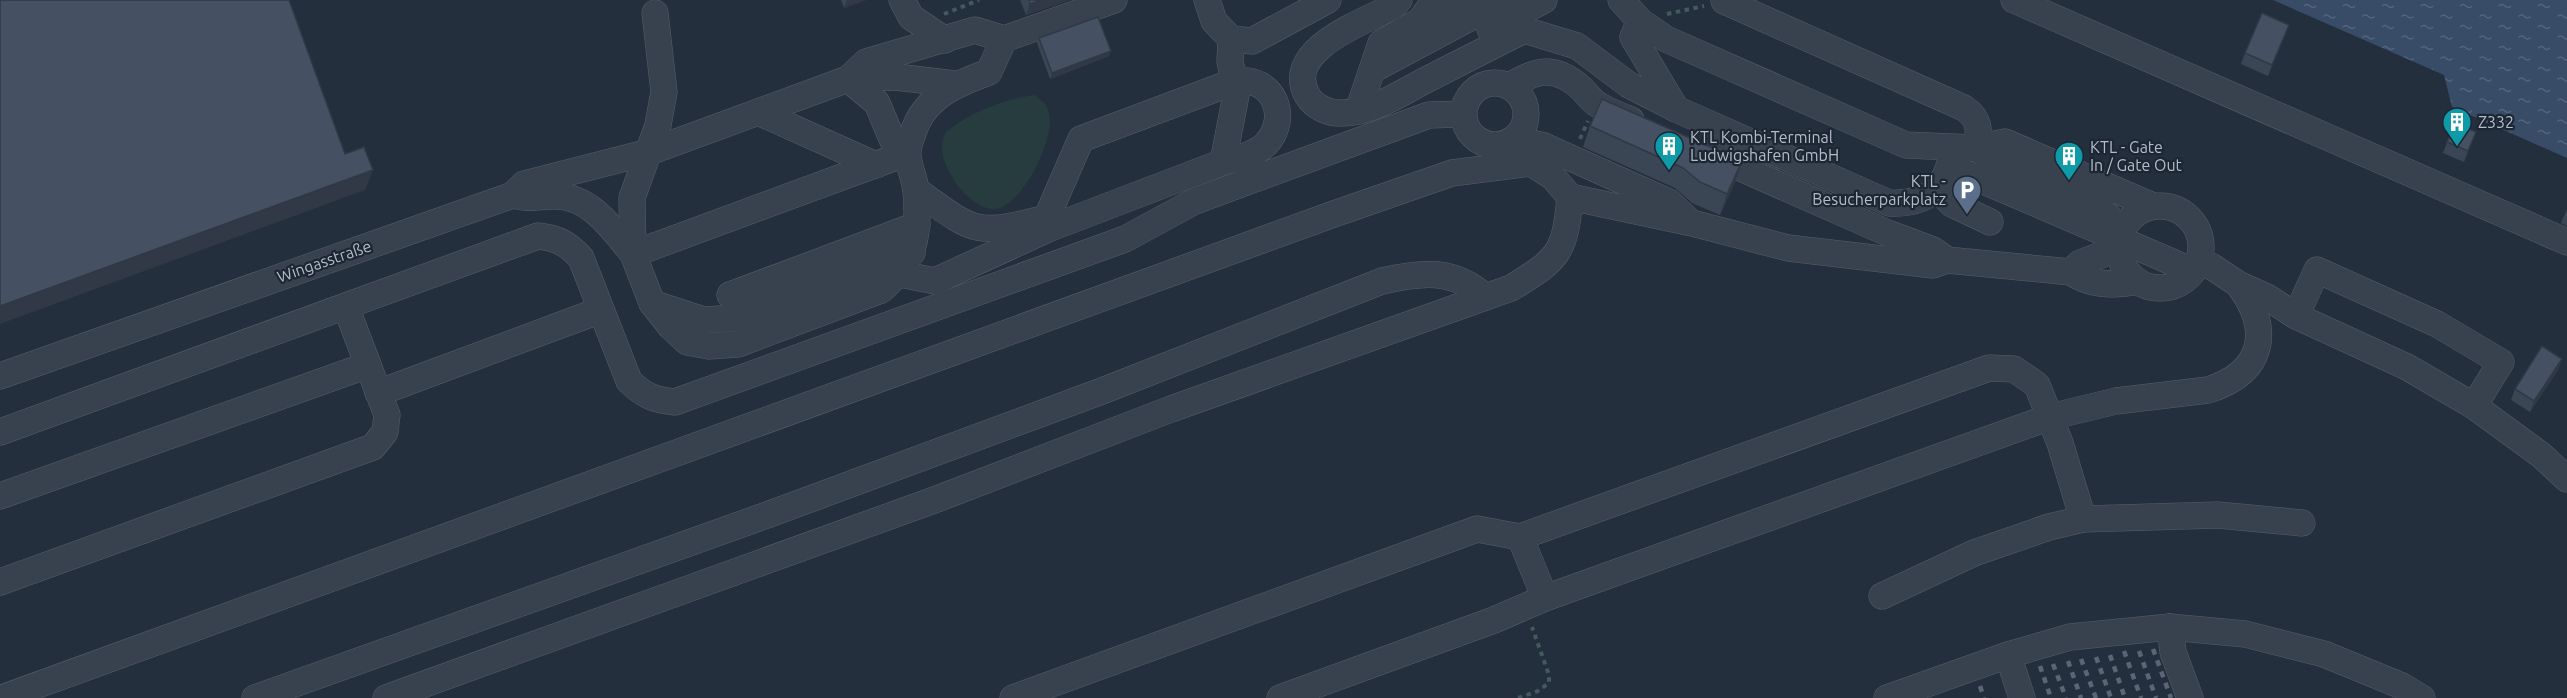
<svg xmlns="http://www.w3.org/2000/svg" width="2567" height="698" font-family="Ubuntu,sans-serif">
<defs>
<pattern id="water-ripples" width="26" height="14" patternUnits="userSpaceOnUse" patternTransform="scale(1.5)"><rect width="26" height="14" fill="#394c67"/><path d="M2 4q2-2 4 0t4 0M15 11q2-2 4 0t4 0" fill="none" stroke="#53647b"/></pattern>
</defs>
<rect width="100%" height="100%" fill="#242f3e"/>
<path fill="#263c3f" d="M1035,95C1042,101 1047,104 1049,113C1056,138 1021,211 992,209C976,208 957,188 951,175C943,160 938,148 946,132C971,112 1004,99 1035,95Z"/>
<polygon fill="url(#water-ripples)" points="2273,0 2567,0 2567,158 2452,107 2444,75"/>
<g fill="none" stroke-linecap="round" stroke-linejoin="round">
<g stroke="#565f6c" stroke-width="27">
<g id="minor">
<polyline points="902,0 911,17 945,40"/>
<polyline points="1207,0 1214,21 1231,39 1252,41 1328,0"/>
<path d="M1399,0L1392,7C1363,22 1283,50 1307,95C1314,107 1329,114 1342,113C1372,113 1401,93 1426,80C1459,63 1491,47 1524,30L1577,46L1629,85L1676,109L1889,203C1928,205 1947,188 1953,149"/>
<polyline points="1621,0 1640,21 1666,39 1906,145 1976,148 2005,142 2153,206"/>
<polyline points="2014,0 2567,242"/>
<path d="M1724,1L1964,108C1980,119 1980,130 1976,148"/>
<path d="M655,13L664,92L658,125L632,198L633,254L652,303L671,327L687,342L709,346L738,344L881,290C915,261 920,236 916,191C915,179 909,168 908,155C907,148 911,140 913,133C924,97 956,84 989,72L1004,39"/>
<polyline points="1423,20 1461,0"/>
<polyline points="1640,21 1633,37 1676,109"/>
<polyline points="1490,29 1544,0"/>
<polyline points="1372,70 1503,0"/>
<polyline points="848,79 866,62 975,30 1004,39 1114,0"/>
<polyline points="848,79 877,103 892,139 907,153"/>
<circle cx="1495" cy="114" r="31"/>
<path d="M1509,86C1537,70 1554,64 1581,88C1586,93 1591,100 1597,104C1607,111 1620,115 1631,120"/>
<polyline points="1358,111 1381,43 1420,21 1435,0"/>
<polyline points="758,112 876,165"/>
<polyline points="1514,139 1544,146 1669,202 1686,218"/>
<polyline points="1976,148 1995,160 2094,204 2108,216 2120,239 2101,255 2080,263 2071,272"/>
<polyline points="1709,154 1890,234 1933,250 1947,260"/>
<polyline points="1223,162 1237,90 1230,62 1231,39"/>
<polyline points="1951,167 2193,271"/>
<polyline points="1937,189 1952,204 1990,222"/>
<path d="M916,190C972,230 973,237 1042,219"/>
<polyline points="513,195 524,184 649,152 848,79 896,77 955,84"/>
<path d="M1570,197L1692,223L1788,248L1933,265L1947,260L2071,272C2090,285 2114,286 2137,281"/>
<circle cx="2160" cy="247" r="41"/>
<polyline points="633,254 907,153"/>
<polyline points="2198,261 2211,266 2238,284 2267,297 2296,316 2407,367 2474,406 2541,455 2567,479"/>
<path d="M900,274L935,281L1048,229L1223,162C1237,158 1255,155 1266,144C1291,117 1273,76 1236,81L1081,139L1047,217"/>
<polyline points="730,295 917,225"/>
<polyline points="652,303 704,320 737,318 912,253"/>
<polyline points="2296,316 2317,270 2437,324 2501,362 2474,406"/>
<path d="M0,376L513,195C532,200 537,196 555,196C591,196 613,230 633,254"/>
<polyline points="378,393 601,310"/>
<path d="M0,432L538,236C558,238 568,244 581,258L629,381C643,395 654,400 675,402L1125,239L1195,201L1429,115L1463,114"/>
<polyline points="0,496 368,365"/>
<polyline points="1520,537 1545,598"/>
<polyline points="0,582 373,447 385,432 387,415 346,307"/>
<polyline points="1882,596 1974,553 2049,527 2083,519 2218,515 2302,523"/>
<polyline points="2170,627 2173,652 2190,698"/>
<polyline points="2008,655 2022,698"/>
<polyline points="2,698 1331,215 1452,173 1531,163"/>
<path d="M255,698L767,515L1102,391L1382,281C1421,272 1454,268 1485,297"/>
<path d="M386,698L937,499L1171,409L1511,288C1559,259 1565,253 1570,197L1553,177L1531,163L1514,139"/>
<polyline points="1013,698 1477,529 1520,537 1989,368 2014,369 2037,385 2060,443 2083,519"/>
<path d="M1280,698L1494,620L1545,598L2050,417L2116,401L2208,390C2265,372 2272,329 2238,284"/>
<polyline points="1887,698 2008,655 2070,637 2170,627 2245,634 2324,654 2402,686 2422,698"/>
</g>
</g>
<g stroke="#44595c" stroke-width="4" stroke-dasharray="4.5 4.5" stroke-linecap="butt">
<polyline points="944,14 979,0"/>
<polyline points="1667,14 1704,6"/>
<polyline points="1580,139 1588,121"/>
<polyline points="1518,698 1538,691 1549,683 1549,675 1532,627"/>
</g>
<use href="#minor" stroke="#38414e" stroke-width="26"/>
<g stroke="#5a6575" stroke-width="4.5" stroke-dasharray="6 6" stroke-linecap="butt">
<polyline points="2153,649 2171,698"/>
<polyline points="2124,651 2141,698"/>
<polyline points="2139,651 2156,698"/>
<polyline points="2110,655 2125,698"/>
<polyline points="2096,657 2111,698"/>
<polyline points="2081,659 2096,698"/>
<polyline points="2068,661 2081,698"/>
<polyline points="2053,664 2066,698"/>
<polyline points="2040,666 2051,698"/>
<polyline points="1980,686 1984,698"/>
</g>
</g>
<g fill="#3b4654">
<polygon points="841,0 866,0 844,8"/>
<polygon points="1020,0 1069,0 1026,15"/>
<polygon points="2289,25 2268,76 2241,64 2245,53"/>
<polygon points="1039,38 1109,56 1050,79 1037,43"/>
<polygon points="1590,126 1742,161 1735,182 1720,215 1692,203 1675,188 1583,147"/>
<polygon points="2476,132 2464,162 2443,153 2447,142"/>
<polygon points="2567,209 2567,226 2561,223"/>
<polygon points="2562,359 2558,370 2530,412 2511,400 2515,389"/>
</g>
<g fill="#303945">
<polygon points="847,0 866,0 844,8"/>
<polygon points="1041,0 1069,0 1026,15 1030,4"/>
<polygon points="2289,25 2285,36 2268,76 2272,65"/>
<polygon points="1111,51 1109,56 1050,79 1052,73"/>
<polygon points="1742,161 1735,182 1720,215 1727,194"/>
<polygon points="373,170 365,190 0,324 0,306"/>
<polygon points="2562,359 2558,370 2530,412 2534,401"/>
</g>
<g fill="#455162" stroke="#303945" stroke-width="1.5">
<polygon points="0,0 289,0 345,154 364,147 373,170 0,306"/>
<polygon points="1029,0 1041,0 1030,4"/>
<polygon points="2262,13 2289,25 2272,65 2245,53"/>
<polygon points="1098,17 1111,51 1052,73 1039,38"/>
<polygon points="1602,99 1742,161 1727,194 1700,182 1683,168 1590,126"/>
<polygon points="2455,123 2476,132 2468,151 2447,142"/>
<polygon points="2542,346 2562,359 2534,401 2515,389"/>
</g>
<defs>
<g id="building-pin" transform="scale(1.5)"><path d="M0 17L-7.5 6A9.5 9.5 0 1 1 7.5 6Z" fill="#0f9aa8" stroke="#1d2633"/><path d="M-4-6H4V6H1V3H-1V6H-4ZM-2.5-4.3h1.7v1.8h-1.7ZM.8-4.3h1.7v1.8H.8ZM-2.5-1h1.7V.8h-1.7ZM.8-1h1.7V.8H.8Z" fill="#fff"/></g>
<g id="parking-pin" transform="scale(1.5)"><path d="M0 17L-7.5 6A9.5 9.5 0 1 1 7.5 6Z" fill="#5c6f8a" stroke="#1d2633"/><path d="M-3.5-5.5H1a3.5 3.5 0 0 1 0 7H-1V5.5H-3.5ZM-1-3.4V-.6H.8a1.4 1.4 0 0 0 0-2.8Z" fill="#fff"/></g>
</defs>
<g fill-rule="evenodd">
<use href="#building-pin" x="2457" y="122"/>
<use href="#building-pin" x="1669" y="146"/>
<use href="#building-pin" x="2069" y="156"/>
<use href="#parking-pin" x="1967" y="190"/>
</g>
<g text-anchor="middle" stroke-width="4.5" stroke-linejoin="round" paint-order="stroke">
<g font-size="16" fill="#b4bcc9" stroke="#1d2633" text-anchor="start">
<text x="2478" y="128">Z332</text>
<text x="1690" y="143">KTL Kombi-Terminal<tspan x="1690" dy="18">Ludwigshafen GmbH</tspan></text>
<text x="2090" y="153">KTL - Gate<tspan x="2090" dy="18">In / Gate Out</tspan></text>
<text x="1946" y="187" text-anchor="end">KTL -<tspan x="1946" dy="18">Besucherparkplatz</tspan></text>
</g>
<g font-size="16" fill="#b4bcc9" stroke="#1d2633">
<text transform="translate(324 261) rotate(-19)" y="6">Wingasstraße</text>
</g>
</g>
</svg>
